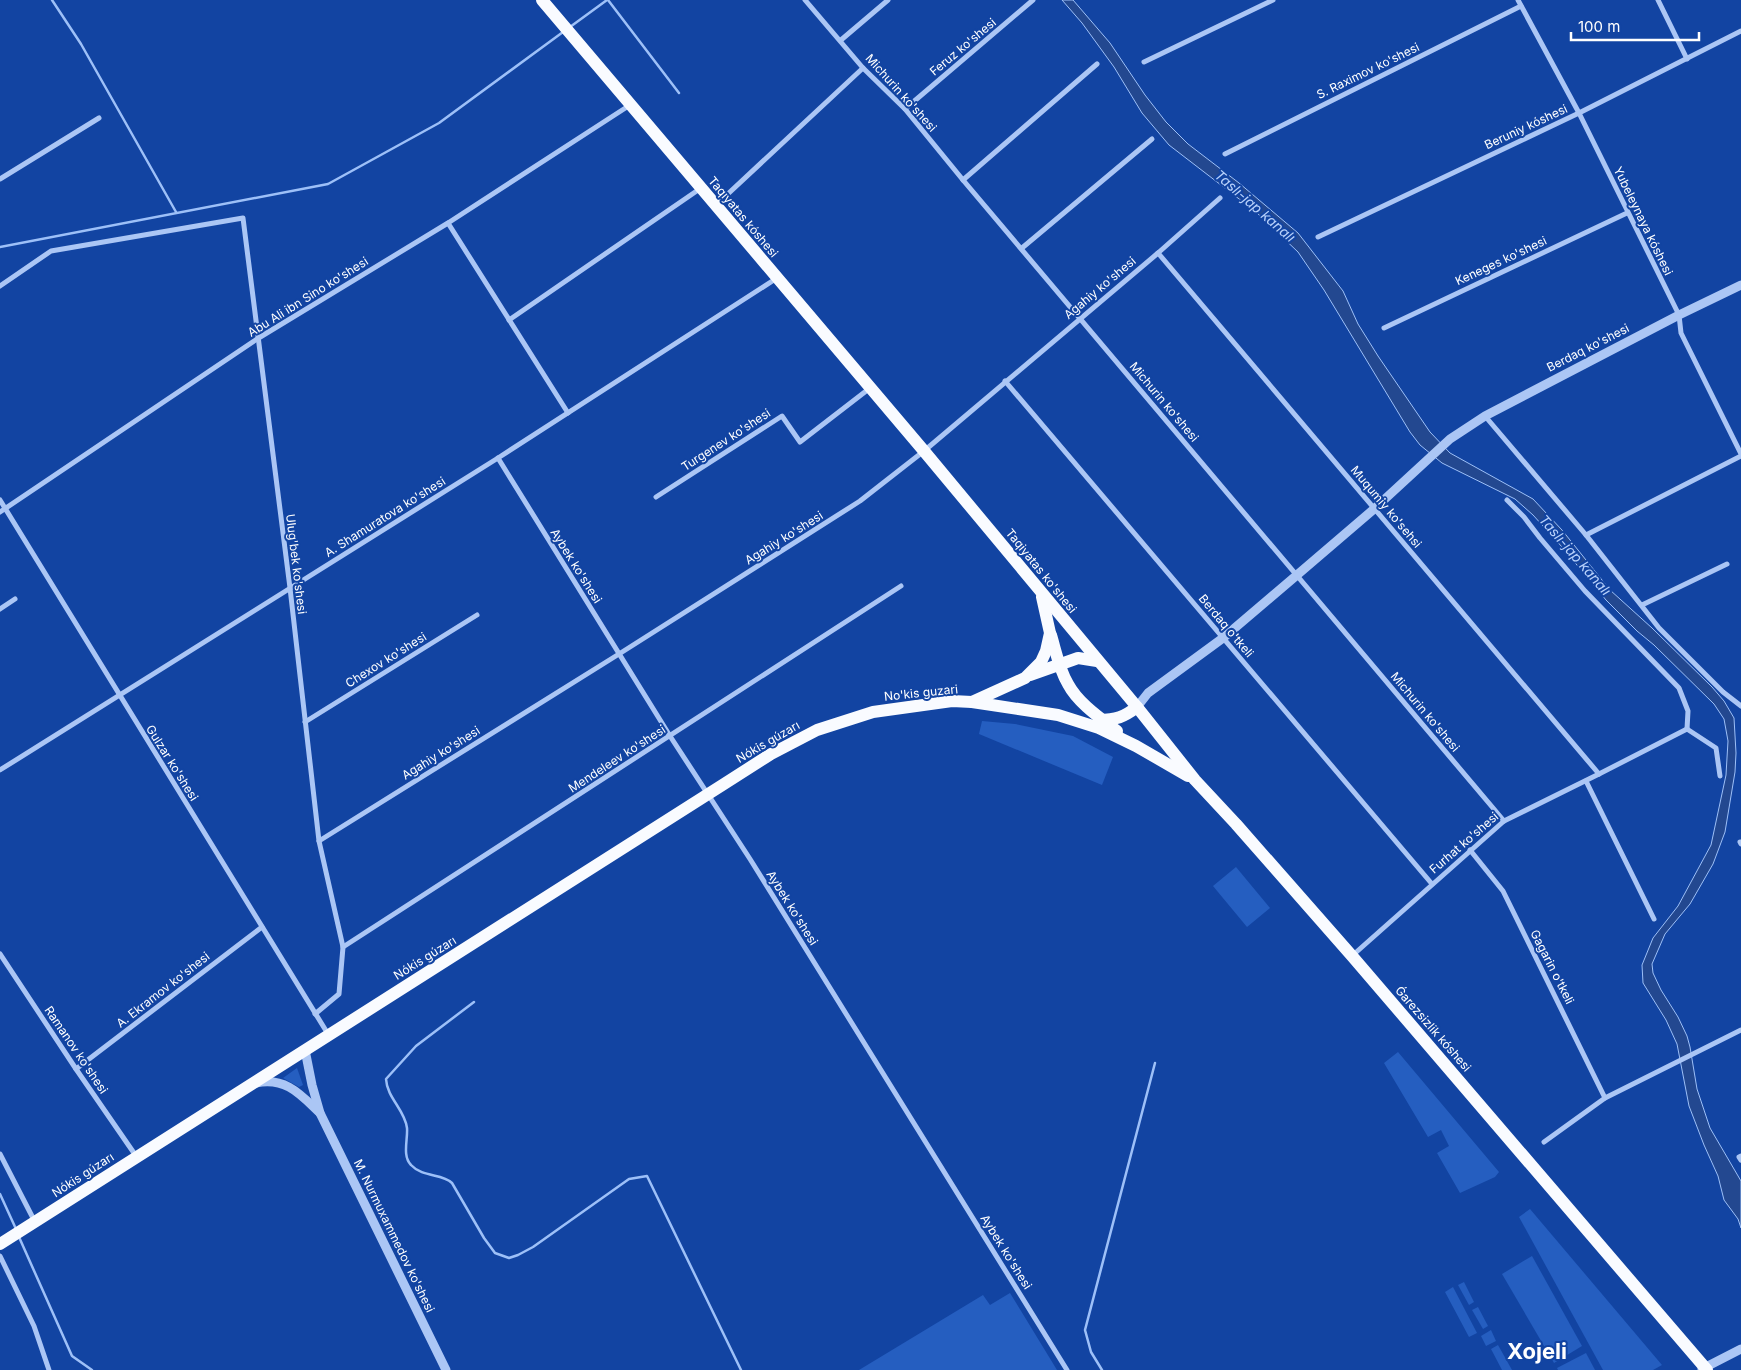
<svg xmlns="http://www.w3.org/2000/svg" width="1741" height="1370" font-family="Inter,sans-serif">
<rect width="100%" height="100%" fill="#1244a2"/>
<g fill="#255ec0">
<polygon points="982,721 1015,724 1073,736 1113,757 1102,785 979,734"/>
<polygon points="1236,867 1270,908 1247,927 1213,886"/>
<polygon points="1398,1052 1499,1172 1495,1177 1460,1193 1437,1153 1449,1146 1441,1130 1428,1137 1384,1063"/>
<polygon points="297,1068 303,1085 299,1087 283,1078"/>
<polygon points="1530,1209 1662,1365 1653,1370 1603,1370 1519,1217"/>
<polygon points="1532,1256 1582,1346 1554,1363 1502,1274"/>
<polygon points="1464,1282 1474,1302 1469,1305 1458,1285"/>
<polygon points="1453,1287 1477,1333 1469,1337 1445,1292"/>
<polygon points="1010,1293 1057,1370 859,1370 983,1295 990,1305"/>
<polygon points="1478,1307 1488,1326 1483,1329 1472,1310"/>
<polygon points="1491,1330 1496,1341 1486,1346 1481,1336"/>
<polygon points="1498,1345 1512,1370 1502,1370 1491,1349"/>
<polygon points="1586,1353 1595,1370 1558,1370 1557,1368"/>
</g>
<polygon fill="#234890" stroke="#9dc0f8" points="1062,0 1073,0 1110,43 1145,95 1166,122 1188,144 1239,183 1298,233 1343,291 1358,324 1378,356 1430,432 1450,453 1533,499 1562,530 1610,590 1652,628 1712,687 1724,701 1734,718 1736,753 1735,772 1725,832 1713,864 1690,904 1665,934 1652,964 1653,973 1661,990 1678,1017 1687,1036 1690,1047 1697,1089 1710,1128 1741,1181 1741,1228 1738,1219 1724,1200 1718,1176 1704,1145 1689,1106 1677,1044 1666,1020 1643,983 1642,965 1653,938 1678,906 1711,845 1726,775 1728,741 1724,719 1714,704 1654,645 1637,631 1606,600 1562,547 1533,515 1515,499 1442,463 1420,445 1410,432 1324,290 1298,252 1256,212 1169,145 1142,113 1114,67 1082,23"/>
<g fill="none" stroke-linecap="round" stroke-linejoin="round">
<g stroke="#9dc0f8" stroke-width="2.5">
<polyline points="52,0 81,44 176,212"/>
<polyline points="608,0 679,93"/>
<polyline points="570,27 607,0"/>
<polyline points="0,247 328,184 439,123 563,32"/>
<path d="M474,1002L416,1046L386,1079C387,1098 405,1110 407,1128C408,1139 402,1156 411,1165C423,1178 442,1173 452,1183L484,1238L495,1253L509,1258L518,1255L533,1247L629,1179L647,1176L741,1370"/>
<polyline points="0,1194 16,1229"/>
<polyline points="19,1237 72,1356 92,1370"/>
<polyline points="1102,1370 1091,1352 1085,1330 1155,1063"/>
</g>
<g stroke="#abc6f5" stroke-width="5">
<polyline points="805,0 863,68 905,109 963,180 1504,821"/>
<polyline points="1518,0 1579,113 1679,315 1681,333 1741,454"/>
<polyline points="1658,0 1687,59"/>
<polyline points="841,40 888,0"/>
<polyline points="1144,62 1273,0"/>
<polyline points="905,109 1033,0"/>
<polyline points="1225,154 1521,6"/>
<polyline points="0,179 99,118"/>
<polyline points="963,180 1097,64"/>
<polyline points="716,205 863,68"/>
<polyline points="448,223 568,413"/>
<polyline points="1318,237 1579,113 1741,31"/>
<polyline points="1022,248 1152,139"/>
<polyline points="1158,253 1599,774"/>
<polyline points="0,286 51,251 243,218 290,588 319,841 343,947 339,994 315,1014"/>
<polyline points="509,320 701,188"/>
<polyline points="1384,328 1627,213"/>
<polyline points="1005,381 1432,884"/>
<polyline points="1485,416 1586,535 1659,628 1723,692 1741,706"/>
<polyline points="498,458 670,736 750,859 1067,1370"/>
<polyline points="656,497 782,416 800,442 870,388"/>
<polyline points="0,500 328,1034"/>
<polyline points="1507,500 1524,517 1540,538 1585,591 1679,688 1688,711 1687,729"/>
<polyline points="0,512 257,339 448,223 630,105"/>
<polyline points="1586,535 1741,456"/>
<polyline points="1642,605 1727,564"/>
<polyline points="0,609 15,599"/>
<polyline points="305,722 477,615"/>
<polyline points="1687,729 1716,748 1720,776"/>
<polyline points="0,770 498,458 777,278"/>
<polyline points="1586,781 1654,919"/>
<polyline points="319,841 619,654 860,501 924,451 1158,253 1220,198"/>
<polyline points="1740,842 1741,844"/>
<polyline points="1470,850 1503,891 1605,1098"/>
<polyline points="343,947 901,586"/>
<polyline points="0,954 76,1069 136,1156"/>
<polyline points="1353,955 1504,821 1599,774 1687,729"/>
<polyline points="76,1069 262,927"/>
<polyline points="1544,1142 1605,1098 1741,1030"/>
<polyline points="0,1154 35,1222"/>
<polyline points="1741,1156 1739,1157 1741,1160"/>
<polyline points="0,1256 34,1326 49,1370"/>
</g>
<g stroke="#abc6f5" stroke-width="9">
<polyline points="1137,707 1148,693 1223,638 1297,575 1374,509 1450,439 1485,416 1679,315 1741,285"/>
<polyline points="305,1050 312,1085 320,1113 446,1370"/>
<path d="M256,1083C286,1077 300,1094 320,1113"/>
<polyline points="1702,1369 1741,1349"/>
</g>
<g stroke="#f9fbff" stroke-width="12">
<polyline points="542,0 924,451 1137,707 1195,780 1236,824 1352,956 1707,1370"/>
<path d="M1051,635C1056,652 1059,669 1068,684C1078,703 1100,718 1117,731"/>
<polyline points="1030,675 1078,658 1097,661"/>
<polyline points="972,702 1025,678 1041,662 1046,651 1050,633 1042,597"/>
<path d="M1099,720C1116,720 1124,717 1137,707"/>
<polyline points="0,1244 724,784 771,754 817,730 873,712 952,701 972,702 1058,715 1099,728 1136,746 1188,776"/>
</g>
</g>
<g text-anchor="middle" stroke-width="4" stroke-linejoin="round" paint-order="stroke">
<g font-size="12" fill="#fff" stroke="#1244a2">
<text transform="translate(963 47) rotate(-40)" y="4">Feruz ko'shesi</text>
<text transform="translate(1368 71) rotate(-26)" y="4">S. Raximov ko'shesi</text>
<text transform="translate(901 93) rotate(48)" y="4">Michurin ko'shesi</text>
<text transform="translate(1526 127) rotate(-25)" y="4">Beruniy kóshesi</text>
<text transform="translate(743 217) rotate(50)" y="4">Taqıyatas kóshesi</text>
<text transform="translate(1643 221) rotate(64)" y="4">Yubeleynaya kóshesi</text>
<text transform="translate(1501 261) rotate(-25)" y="4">Keneges ko'shesi</text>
<text transform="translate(1100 288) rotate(-40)" y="4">Agahiy ko'shesi</text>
<text transform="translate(308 297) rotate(-32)" y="4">Abu Ali ibn Sino ko'shesi</text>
<text transform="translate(1588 348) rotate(-27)" y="4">Berdaq ko'shesi</text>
<text transform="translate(1164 402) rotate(50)" y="4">Michurin ko'shesi</text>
<text transform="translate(726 440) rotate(-33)" y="4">Turgenev ko'shesi</text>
<text transform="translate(1386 507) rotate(50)" y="4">Muqumiy ko'sehsi</text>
<text transform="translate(385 517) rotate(-32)" y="4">A. Shamuratova ko'shesi</text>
<text transform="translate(784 538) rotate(-32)" y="4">Agahiy ko'shesi</text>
<text transform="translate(296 564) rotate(83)" y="4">Ulug'bek ko'shesi</text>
<text transform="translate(576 566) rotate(58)" y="4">Aybek ko'shesi</text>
<text transform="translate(1041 571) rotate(51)" y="4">Taqiyatas ko'shesi</text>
<text transform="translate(1226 626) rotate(50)" y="4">Berdaq o'tkeli</text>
<text transform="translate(386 660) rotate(-32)" y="4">Chexov ko'shesi</text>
<text transform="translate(921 693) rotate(-6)" y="4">No'kis guzari</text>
<text transform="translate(1425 712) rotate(50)" y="4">Michurin ko'shesi</text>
<text transform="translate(768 742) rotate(-30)" y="4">Nókis gúzarı</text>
<text transform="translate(441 753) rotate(-32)" y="4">Agahiy ko'shesi</text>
<text transform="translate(617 759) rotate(-33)" y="4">Mendeleev ko'shesi</text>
<text transform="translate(172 763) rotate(58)" y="4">Gulzar ko'shesi</text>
<text transform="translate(1464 843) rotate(-41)" y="4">Furhat ko'shesi</text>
<text transform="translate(792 908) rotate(58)" y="4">Aybek ko'shesi</text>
<text transform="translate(425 958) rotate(-32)" y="4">Nókis gúzarı</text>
<text transform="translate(1552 967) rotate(63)" y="4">Gagarin o'tkeli</text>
<text transform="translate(163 990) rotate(-38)" y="4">A. Ekramov ko'shesi</text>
<text transform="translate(1433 1029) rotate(49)" y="4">Ǵarezsizlik kóshesi</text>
<text transform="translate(76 1050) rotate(56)" y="4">Ramanov ko'shesi</text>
<text transform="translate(83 1175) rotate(-33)" y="4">Nókis gúzarı</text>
<text transform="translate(394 1236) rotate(64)" y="4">M. Nurmuxammedov ko'shesi</text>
<text transform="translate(1006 1252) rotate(58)" y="4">Aybek ko'shesi</text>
</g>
<g font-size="14" font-style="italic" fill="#b8d1fb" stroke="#1244a2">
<text transform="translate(1255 206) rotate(41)" y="5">Taslı-jap kanalı</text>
<text transform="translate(1575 555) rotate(49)" y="5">Taslı-jap kanalı</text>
</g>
<g font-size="22" font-weight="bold" fill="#fff" stroke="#1244a2">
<text x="1537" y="1359">Xojeli</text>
</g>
</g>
<path d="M1571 32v8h128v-8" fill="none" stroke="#ffffff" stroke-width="2.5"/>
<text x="1578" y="32" font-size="15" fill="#ffffff" stroke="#1244a2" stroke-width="4" paint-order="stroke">100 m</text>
</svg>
